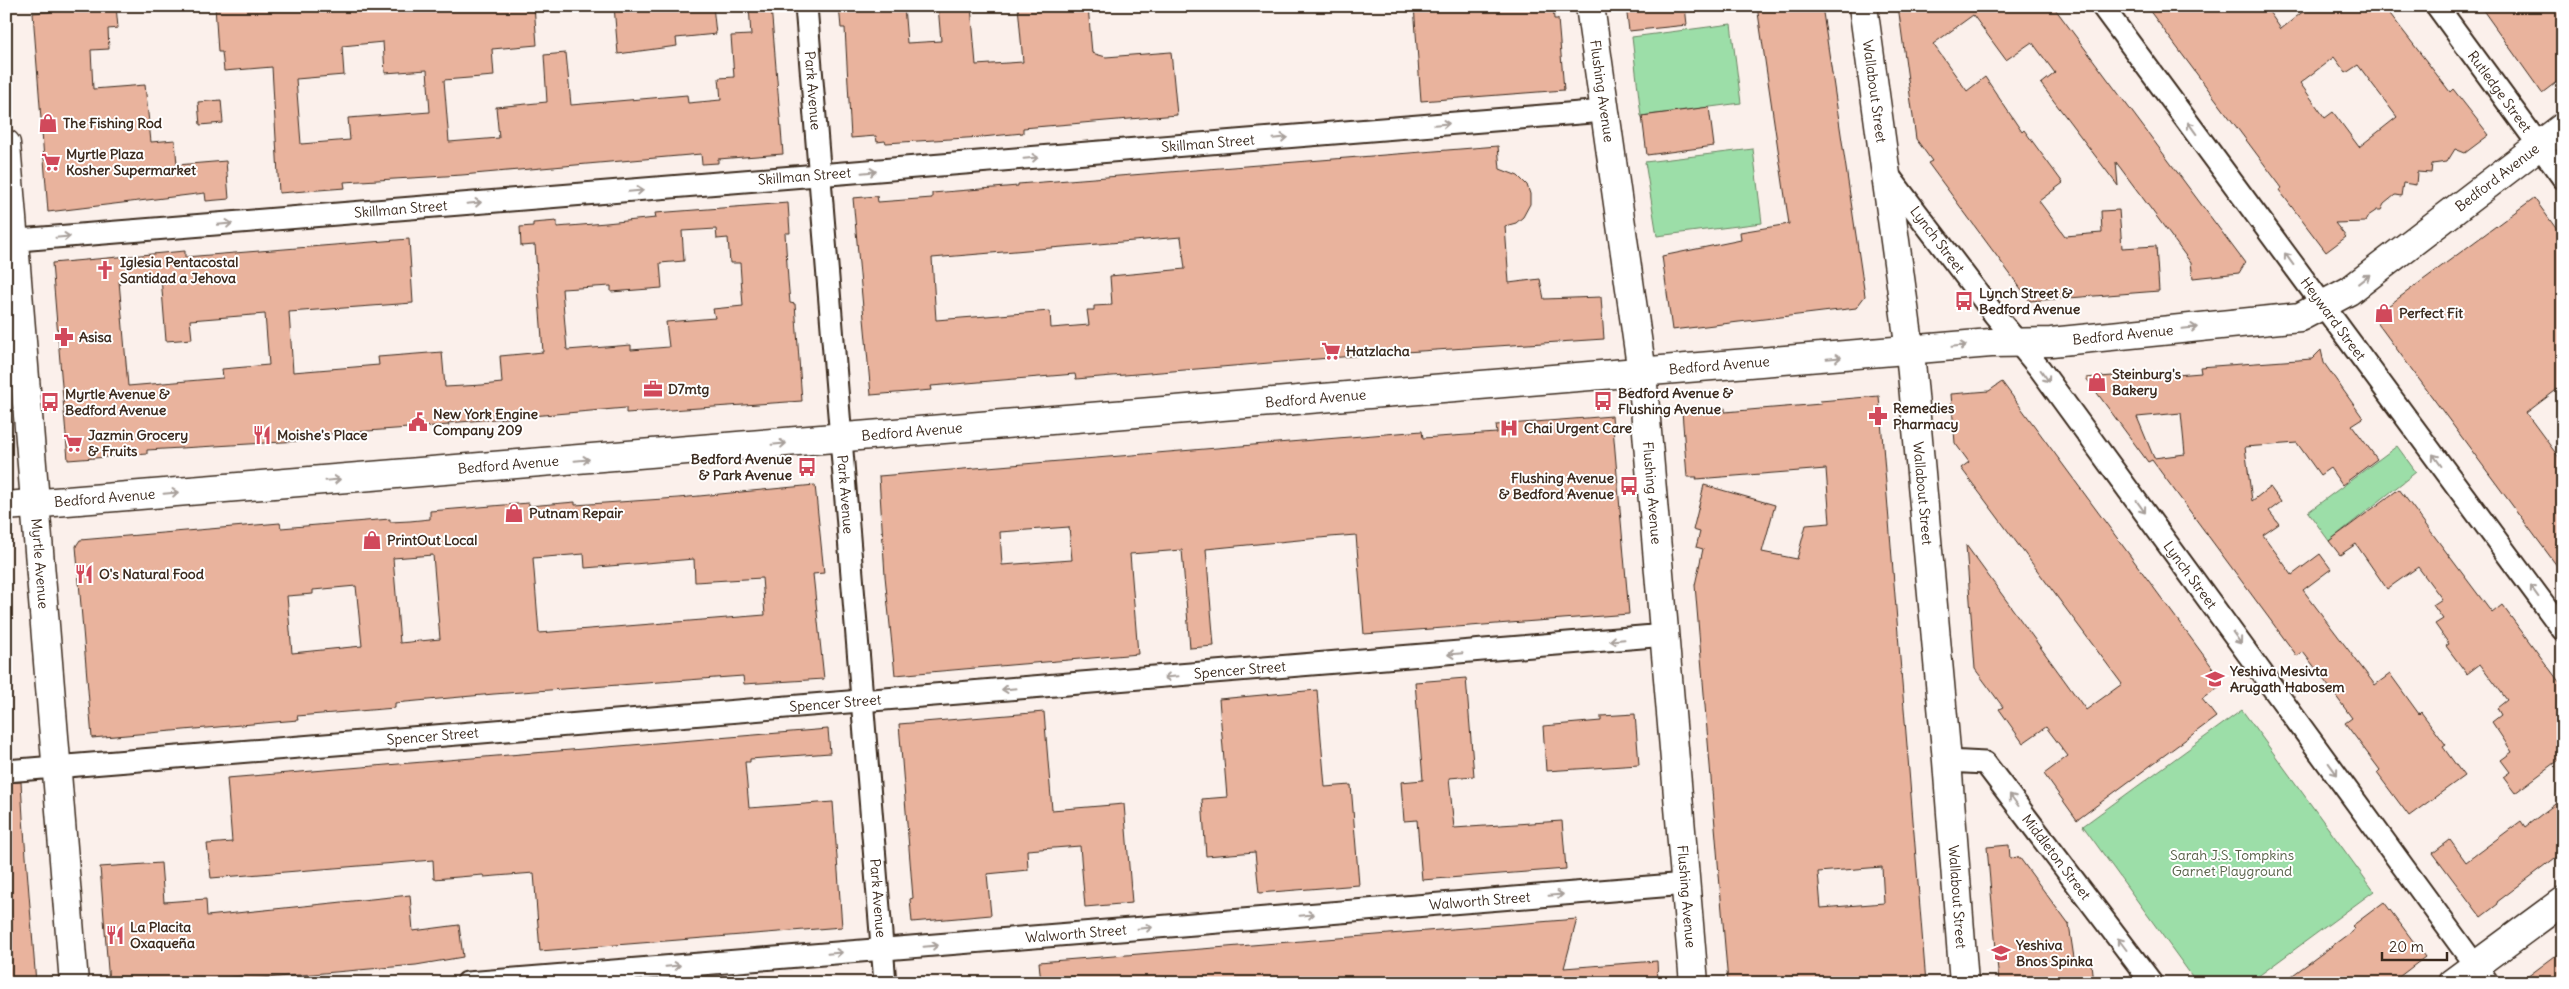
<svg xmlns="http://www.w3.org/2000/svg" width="2569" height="989" font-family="Delius,sans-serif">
<rect width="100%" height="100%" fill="#fbf0eb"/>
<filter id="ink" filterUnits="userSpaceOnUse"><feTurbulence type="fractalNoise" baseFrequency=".02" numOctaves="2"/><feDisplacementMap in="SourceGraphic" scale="10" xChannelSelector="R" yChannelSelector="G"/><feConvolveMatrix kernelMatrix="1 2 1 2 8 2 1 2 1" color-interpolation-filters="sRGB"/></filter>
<g filter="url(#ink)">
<g fill="#9cdea8" stroke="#6c8463">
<polygon points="1731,24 1741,103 1641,116 1632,37"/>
<polygon points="1753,149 1762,223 1657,236 1645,162"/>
<polygon points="2397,446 2416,472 2329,541 2308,512"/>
<polygon points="2242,710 2374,891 2249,983 2197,983 2083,826"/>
</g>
<g fill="#e9b39d" stroke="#3b2a1e" fill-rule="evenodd">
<polygon points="116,6 118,28 108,29 109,49 91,50 93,89 145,85 151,142 175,140 177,165 226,161 229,199 206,201 205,193 48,212 33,13"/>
<path d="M215,6H534L537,45L492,49L494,76L444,80L449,142L499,138L496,107L547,102L544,55L566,53L571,105L687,95L688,103L721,100L719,78L734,77L731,36L751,35L749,6H771L783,154L718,159V163L702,164L701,154L462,175L344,182L345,188L279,193L272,67L224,71L222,52H218ZM383,42L385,73L427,70L430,112L348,118L350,140L301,144L296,79L344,75L342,46Z"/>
<polygon points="614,6 713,6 716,34 676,38 677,46 618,54"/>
<polygon points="839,6 904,6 907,43 941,41 938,6 971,6 976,65 1023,62 1018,6 1088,6 1092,53 1106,57 1171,52 1177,115 1023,128 1023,133 982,137 886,143 885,141 877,142 876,136 851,138 845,28 841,28"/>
<polygon points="1414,6 1553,6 1554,19 1558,19 1564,90 1421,101"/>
<polygon points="1626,6 1685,6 1687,25 1629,31"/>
<polygon points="1757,6 1822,6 1865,296 1856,308 1672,330 1662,256 1741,240 1740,232 1789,224"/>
<polygon points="1898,6 2053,6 2245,263 2239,273 2193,278 2191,263 2116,162 2118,186 2041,84 2055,73 2032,42 2006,60 1973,15 1933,44 1967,91 1985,77 2022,132 2024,130 2063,183 2039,201 2065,236 2102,233 2101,211 2119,210 2122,248 2156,246 2159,291 2030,301 1928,163 1932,161 1916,139"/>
<path d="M2146,6H2265L2281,29L2310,6H2384L2450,92L2453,89L2489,135L2465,153L2455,149L2447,162L2432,164L2431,173L2417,172L2416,185L2403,183L2401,196L2395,195L2384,204L2381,210H2377L2368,216L2365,222L2335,223L2346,237L2326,252L2279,190L2282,188ZM2334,57L2346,73L2358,65L2397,117L2359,147L2333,112L2325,118L2300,83Z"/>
<polygon points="2480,6 2563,6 2563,77 2542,93"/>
<polygon points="221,100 223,123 200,125 198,102"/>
<polygon points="1709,107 1714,146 1647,155 1642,116"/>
<path d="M1498,146L1500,169L1518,176L1527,185L1530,194V204L1523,217L1516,223L1505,226L1509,283L1540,279L1544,299L1601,297L1604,339L1390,353L1076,379L1075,374L931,386L932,390L871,395L853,198L877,196L878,202L932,198V193L1018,186V184ZM1181,237L1185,269L1110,276L1112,305L1094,306V310H1087L1089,325L1051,328L1050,311L936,320L932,258Z"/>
<polygon points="2534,198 2563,238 2563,385 2526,413 2563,463 2563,574 2373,317"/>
<path d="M788,203L790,233H785L788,280L790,303L795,304L802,401L626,413V408L448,423L449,425L300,436V441L147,450V454L68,460L52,263L185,251V257L409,239L413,303L289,312L293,372L379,365L378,357L442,352L445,387L482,385L502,383L500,356L543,352L535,245L521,246L520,227L533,226V223L557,221V227L606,223L656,218L655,213ZM716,229L717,239L728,238L730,263H740L743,306L713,309L715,318L666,322L669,347L631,350V345L567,350L562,289L611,286V292L662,288L660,263L684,261L682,231ZM161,277L166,341L192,339L190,320L265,314L269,365L222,369L223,378L128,386L119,281Z"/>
<path d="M2321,350L2324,363L2363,418L2352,425L2377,459L2342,485L2330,468L2320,475L2297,443L2245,447L2252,501L2270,487L2281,502L2269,511L2279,524L2263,535L2292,575L2320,554L2331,569L2303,590L2375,685L2390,674L2419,714L2421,712L2446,745L2443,747L2464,776L2409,816L2377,773L2380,770L2345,723L2352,718L2313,665L2303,652L2297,656L2152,460L2148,462L2086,378L2113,376L2114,380L2201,373L2200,367L2312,359ZM2181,413L2185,454L2154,458L2137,417Z"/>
<polygon points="2002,382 2224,683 2202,699 2216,717 2077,820 2044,774 2068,756 2046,727 2023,743 1999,709 2003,707 1975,669 1966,545 2086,710 2122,684 1961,468 1969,462 1955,443 1951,394 1989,391"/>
<path d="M1879,396L1926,983H1728L1695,585L1703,549L1696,547L1700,532L1693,530L1704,485L1775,505L1762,552L1797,559L1806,525L1830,523L1826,469L1696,479L1697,477H1687L1682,411L1725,408V412L1821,404L1820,401ZM1882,867L1884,903L1821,908L1818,872Z"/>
<path d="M1612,416L1629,614L1364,634L1356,535L1330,537L1206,549L1214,646L1190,648L1182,550L1130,554L1138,654L895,675L885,576L879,476L1422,431L1423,438L1497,433L1496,425ZM1069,527L1072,560L1002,565L1000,532Z"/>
<path d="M815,485L824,573L813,574L824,679L744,684L743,676L494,694L395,703V708L297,716L298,720L92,738L76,546L80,540L280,523L281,528L390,519V522L410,521L430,519V511L529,503V506L575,502V505L678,498ZM584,554L585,568L694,559L695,582L762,578L765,615L539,633L533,558ZM433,555L440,639L400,643L393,558ZM356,586L362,646L292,653L287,596L313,594V590Z"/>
<polygon points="2399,489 2492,613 2502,605 2563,687 2563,757 2515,793 2503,777 2510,772 2501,760 2512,752 2492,722 2501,715 2497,708 2507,700 2480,664 2467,674 2446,646 2449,644 2435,624 2443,619 2433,605 2442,599 2418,567 2387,589 2356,544 2340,555 2329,541"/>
<polygon points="1466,678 1474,776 1449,778 1454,828 1562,821 1566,869 1422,880 1417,820 1404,821 1401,782 1423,780 1415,682"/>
<polygon points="1317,690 1325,787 1351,785 1359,885 1259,893 1255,852 1206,856 1202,799 1227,797 1219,699"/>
<polygon points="1044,712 1052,810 1124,804 1132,903 1085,907 1080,846 1027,850 1028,870 987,874 991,915 912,922 910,899 913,898 899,724"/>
<polygon points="1635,714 1639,765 1546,771 1543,726 1601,721 1601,716"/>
<polygon points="828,729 830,753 750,759 750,762 745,762 749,808 833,802 842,927 540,951 534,873 484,877 483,875 434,879 433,860 211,878 207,844 232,842 227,778"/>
<polygon points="21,782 23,818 36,983 6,983 6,783"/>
<polygon points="2563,798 2563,852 2497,902 2498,904 2481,917 2433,853 2450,840 2466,862 2521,821 2525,827"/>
<polygon points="2009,845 2010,858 2019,857 2069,925 2074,958 2091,963 2093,983 1999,983 1987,847"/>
<polygon points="161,863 164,902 206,899 207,916 410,895 413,931 459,925 463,957 416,965 243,980 242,976 171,983 109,983 100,867"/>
<polygon points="2384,902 2425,957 2391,983 2282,983 2355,929 2352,926"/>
<polygon points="1577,919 1564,968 1657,961 1658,983 1041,983 1039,962"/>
<polygon points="2563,950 2563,983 2519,983"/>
</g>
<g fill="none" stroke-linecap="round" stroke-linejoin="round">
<g stroke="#3b2a1e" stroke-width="25">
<g id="street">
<path id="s1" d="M806,6L885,983"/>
<path id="s2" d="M2102,6L2563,630"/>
<path id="s3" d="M2437,6L2563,178"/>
<path id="s4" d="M1886,172L1994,314L2040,369L2488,983"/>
<path id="s5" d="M6,241L1604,111"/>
<path id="s6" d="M1947,761L1985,763L2152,983"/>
<path id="s7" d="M6,771L1666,635"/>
<path id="s8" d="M467,983L1686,884"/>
</g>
</g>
<g stroke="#3b2a1e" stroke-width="31">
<g id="secondary">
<path id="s9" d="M1863,6L1910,351L1947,761L1964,983"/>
<path id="s10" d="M6,506L1991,343L2051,342L2300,317L2349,291L2563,127"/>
<polyline points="2452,983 2563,901"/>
</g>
</g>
<g stroke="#3b2a1e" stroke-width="31">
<g id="primary">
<path id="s11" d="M1590,6L1642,373L1694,983"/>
<path id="s12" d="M6,144L74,983"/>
</g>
</g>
<use href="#street" stroke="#fff" stroke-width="21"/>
<use href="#secondary" stroke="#fff" stroke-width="28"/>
<use href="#primary" stroke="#fff" stroke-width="28"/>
</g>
<defs><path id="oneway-shaft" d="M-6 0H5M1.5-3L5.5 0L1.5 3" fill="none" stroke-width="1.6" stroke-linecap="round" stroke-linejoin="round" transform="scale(1.25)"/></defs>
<g stroke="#a79f9a">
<use href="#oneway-shaft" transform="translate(1442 124) rotate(-5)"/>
<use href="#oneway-shaft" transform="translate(2192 128) rotate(-126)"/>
<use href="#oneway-shaft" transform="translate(1280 138) rotate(-5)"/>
<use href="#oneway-shaft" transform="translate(1031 158) rotate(-5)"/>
<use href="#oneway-shaft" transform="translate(869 172) rotate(-5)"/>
<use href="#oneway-shaft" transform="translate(636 191) rotate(-5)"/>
<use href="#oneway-shaft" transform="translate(474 203) rotate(-5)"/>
<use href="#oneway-shaft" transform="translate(225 224) rotate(-5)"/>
<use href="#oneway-shaft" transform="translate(63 237) rotate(-5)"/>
<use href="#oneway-shaft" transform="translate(2289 259) rotate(-126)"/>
<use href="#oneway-shaft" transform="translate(2364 279) rotate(-38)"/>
<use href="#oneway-shaft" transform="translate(2190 328) rotate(-6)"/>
<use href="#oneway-shaft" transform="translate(1959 346) rotate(-6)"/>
<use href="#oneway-shaft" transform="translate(1834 358) rotate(-5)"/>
<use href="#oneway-shaft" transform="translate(2045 376) rotate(54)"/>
<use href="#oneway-shaft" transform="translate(779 444) rotate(-5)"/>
<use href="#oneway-shaft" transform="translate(582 460) rotate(-5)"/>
<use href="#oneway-shaft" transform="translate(2437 460) rotate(-126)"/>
<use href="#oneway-shaft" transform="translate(333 480) rotate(-5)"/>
<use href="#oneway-shaft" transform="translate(171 493) rotate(-5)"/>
<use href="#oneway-shaft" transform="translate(2141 507) rotate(54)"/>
<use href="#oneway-shaft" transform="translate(2534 591) rotate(-126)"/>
<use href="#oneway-shaft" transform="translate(2237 638) rotate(54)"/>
<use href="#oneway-shaft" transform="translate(1617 640) rotate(175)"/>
<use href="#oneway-shaft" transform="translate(1455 654) rotate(175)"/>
<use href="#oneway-shaft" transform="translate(1171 677) rotate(175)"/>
<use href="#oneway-shaft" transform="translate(1009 689) rotate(175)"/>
<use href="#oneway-shaft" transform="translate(2333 769) rotate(54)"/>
<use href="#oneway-shaft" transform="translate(2014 800) rotate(-127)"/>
<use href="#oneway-shaft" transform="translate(1556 895) rotate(-5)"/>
<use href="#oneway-shaft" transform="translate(1307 915) rotate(-5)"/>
<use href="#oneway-shaft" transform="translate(1145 928) rotate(-5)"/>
<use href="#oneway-shaft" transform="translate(2122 944) rotate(-127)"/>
<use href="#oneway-shaft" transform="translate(931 946) rotate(-5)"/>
<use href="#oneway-shaft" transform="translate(835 953) rotate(-5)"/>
<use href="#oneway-shaft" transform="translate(673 966) rotate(-5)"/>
</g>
</g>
<defs>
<g id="shop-bare" transform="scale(1.5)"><path d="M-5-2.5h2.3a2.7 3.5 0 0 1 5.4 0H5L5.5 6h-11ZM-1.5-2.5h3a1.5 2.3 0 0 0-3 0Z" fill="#d1495b" stroke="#fff" stroke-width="2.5" paint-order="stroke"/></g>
<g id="supermarket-bare" transform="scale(1.5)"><path d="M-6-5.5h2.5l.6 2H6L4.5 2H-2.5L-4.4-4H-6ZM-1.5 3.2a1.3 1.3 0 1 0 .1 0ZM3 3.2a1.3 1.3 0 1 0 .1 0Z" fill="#d1495b" stroke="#fff" stroke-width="2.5" paint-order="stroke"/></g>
<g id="church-bare" transform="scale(1.5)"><path d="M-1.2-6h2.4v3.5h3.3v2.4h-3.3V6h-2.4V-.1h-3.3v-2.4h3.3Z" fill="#d1495b" stroke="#fff" stroke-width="2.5" paint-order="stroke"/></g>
<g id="bus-bare" transform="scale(1.5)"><path d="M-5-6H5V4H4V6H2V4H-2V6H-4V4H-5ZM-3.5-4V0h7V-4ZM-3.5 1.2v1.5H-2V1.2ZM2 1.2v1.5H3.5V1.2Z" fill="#d1495b" stroke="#fff" stroke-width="2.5" paint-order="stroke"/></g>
<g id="pharmacy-bare" transform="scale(1.5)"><path d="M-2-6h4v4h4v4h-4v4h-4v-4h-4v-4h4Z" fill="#d1495b" stroke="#fff" stroke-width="2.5" paint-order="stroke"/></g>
<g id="office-bare" transform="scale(1.5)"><path d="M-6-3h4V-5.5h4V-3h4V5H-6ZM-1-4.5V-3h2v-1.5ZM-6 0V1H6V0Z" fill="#d1495b" stroke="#fff" stroke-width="2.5" paint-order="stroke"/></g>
<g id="civic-bare" transform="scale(1.5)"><path d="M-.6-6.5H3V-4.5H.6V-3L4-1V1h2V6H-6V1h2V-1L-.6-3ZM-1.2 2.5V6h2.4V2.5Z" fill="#d1495b" stroke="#fff" stroke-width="2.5" paint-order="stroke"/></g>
<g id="hospital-bare" transform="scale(1.5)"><path d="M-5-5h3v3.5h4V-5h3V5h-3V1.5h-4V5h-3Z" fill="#d1495b" stroke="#fff" stroke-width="2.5" paint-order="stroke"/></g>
<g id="restaurant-bare" transform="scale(1.5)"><path d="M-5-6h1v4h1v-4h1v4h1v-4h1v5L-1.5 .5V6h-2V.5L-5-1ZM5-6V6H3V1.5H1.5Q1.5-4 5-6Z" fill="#d1495b" stroke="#fff" stroke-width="2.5" paint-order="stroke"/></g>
<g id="school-bare" transform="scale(1.5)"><path d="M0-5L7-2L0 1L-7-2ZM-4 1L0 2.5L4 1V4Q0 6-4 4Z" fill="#d1495b" stroke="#fff" stroke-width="2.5" paint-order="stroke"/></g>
</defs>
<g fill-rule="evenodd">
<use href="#shop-bare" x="48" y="123"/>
<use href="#supermarket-bare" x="51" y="162"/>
<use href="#church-bare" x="105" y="270"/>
<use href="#bus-bare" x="1964" y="301"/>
<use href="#shop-bare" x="2384" y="313"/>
<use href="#pharmacy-bare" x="64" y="337"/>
<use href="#supermarket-bare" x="1331" y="351"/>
<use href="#shop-bare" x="2097" y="382"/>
<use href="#office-bare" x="653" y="389"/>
<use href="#bus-bare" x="1603" y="401"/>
<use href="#bus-bare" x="50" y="402"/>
<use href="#pharmacy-bare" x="1878" y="416"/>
<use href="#civic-bare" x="418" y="422"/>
<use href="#hospital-bare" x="1509" y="428"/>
<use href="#restaurant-bare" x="262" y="435"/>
<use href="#supermarket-bare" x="73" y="443"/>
<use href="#bus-bare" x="807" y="467"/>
<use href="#bus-bare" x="1629" y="486"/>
<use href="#shop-bare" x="514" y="513"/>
<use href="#shop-bare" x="372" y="540"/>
<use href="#restaurant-bare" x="84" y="574"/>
<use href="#school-bare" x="2215" y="679"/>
<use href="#restaurant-bare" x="115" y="935"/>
<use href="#school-bare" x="2001" y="953"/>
</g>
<g text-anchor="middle" stroke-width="4" stroke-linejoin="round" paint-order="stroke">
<g font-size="14" fill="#3b2a1e" stroke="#fff">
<text dy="5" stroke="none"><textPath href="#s1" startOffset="85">Park Avenue</textPath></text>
<text dy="5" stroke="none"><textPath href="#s9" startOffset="86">Wallabout Street</textPath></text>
<text dy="5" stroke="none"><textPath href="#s11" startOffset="86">Flushing Avenue</textPath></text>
<text dy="5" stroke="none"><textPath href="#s3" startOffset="106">Rutledge Street</textPath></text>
<text dy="5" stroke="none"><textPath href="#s5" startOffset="1206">Skillman Street</textPath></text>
<text dy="5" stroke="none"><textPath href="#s5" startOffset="801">Skillman Street</textPath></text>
<text dy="5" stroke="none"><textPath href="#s10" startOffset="2544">Bedford Avenue</textPath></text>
<text dy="5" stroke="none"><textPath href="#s5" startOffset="396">Skillman Street</textPath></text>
<text dy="5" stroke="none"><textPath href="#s4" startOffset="85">Lynch Street</textPath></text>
<text dy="5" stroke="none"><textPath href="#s2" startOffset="389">Heyward Street</textPath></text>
<text dy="5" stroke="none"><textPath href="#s10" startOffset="2124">Bedford Avenue</textPath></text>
<text dy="5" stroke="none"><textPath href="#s10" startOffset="1719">Bedford Avenue</textPath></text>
<text dy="5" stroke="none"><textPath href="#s10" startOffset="1314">Bedford Avenue</textPath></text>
<text dy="5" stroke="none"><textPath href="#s10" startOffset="909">Bedford Avenue</textPath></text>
<text dy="5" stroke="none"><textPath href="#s10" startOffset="504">Bedford Avenue</textPath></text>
<text dy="5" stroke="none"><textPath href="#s11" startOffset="491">Flushing Avenue</textPath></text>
<text dy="5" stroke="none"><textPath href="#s9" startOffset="491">Wallabout Street</textPath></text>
<text dy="5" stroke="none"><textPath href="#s1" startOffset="490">Park Avenue</textPath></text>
<text dy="5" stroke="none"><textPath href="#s10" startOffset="99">Bedford Avenue</textPath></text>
<text dy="5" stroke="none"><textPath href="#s12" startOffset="421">Myrtle Avenue</textPath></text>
<text dy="5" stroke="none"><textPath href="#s4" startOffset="505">Lynch Street</textPath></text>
<text dy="5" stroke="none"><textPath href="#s7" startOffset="1238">Spencer Street</textPath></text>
<text dy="5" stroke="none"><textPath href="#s7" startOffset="832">Spencer Street</textPath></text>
<text dy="5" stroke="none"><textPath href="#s7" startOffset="428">Spencer Street</textPath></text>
<text dy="5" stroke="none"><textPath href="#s6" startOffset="156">Middleton Street</textPath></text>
<text dy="5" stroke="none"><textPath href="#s11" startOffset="896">Flushing Avenue</textPath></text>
<text dy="5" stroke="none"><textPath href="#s9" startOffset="896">Wallabout Street</textPath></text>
<text dy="5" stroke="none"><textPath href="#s1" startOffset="895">Park Avenue</textPath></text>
<text dy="5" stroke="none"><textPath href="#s8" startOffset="1016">Walworth Street</textPath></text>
<text dy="5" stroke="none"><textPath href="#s8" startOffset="611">Walworth Street</textPath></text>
</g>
<g font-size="14" font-weight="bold" fill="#3b2a1e" stroke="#fff" text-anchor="start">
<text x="63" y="128">The Fishing Rod</text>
<text x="66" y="159">Myrtle Plaza<tspan x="66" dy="16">Kosher Supermarket</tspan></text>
<text x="120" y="267">Iglesia Pentacostal<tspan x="120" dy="16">Santidad a Jehova</tspan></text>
<text x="1979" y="298">Lynch Street &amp;<tspan x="1979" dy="16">Bedford Avenue</tspan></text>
<text x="2399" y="318">Perfect Fit</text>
<text x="79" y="342">Asisa</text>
<text x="1346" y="356">Hatzlacha</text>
<text x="2112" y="379">Steinburg's<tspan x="2112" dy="16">Bakery</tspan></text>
<text x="668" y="394">D7mtg</text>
<text x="1618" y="398">Bedford Avenue &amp;<tspan x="1618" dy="16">Flushing Avenue</tspan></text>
<text x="65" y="399">Myrtle Avenue &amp;<tspan x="65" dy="16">Bedford Avenue</tspan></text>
<text x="1893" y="413">Remedies<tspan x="1893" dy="16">Pharmacy</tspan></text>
<text x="433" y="419">New York Engine<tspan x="433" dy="16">Company 209</tspan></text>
<text x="1524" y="433">Chai Urgent Care</text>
<text x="88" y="440">Jazmin Grocery<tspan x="88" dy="16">&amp; Fruits</tspan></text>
<text x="277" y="440">Moishe's Place</text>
<text x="792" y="464" text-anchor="end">Bedford Avenue<tspan x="792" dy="16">&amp; Park Avenue</tspan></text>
<text x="1614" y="483" text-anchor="end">Flushing Avenue<tspan x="1614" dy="16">&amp; Bedford Avenue</tspan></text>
<text x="529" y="518">Putnam Repair</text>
<text x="387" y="545">PrintOut Local</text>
<text x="99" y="579">O's Natural Food</text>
<text x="2230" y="676">Yeshiva Mesivta<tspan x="2230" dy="16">Arugath Habosem</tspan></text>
<text x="130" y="932">La Placita<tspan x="130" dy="16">Oxaqueña</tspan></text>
<text x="2016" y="950">Yeshiva<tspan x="2016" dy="16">Bnos Spinka</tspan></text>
</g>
<g font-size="14" fill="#586047" stroke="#fff">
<text x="2232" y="860">Sarah J.S. Tompkins<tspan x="2232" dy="16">Garnet Playground</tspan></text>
</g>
</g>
<rect width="2569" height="989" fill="none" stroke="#fff" stroke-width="25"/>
<rect x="12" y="12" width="2544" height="964" fill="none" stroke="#3b2a1e" stroke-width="2" filter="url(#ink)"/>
<path d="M2382 952v8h65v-8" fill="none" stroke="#3b2a1e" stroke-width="2.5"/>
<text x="2389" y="952" font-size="15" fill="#3b2a1e" stroke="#ffffff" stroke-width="4" paint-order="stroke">20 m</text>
</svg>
